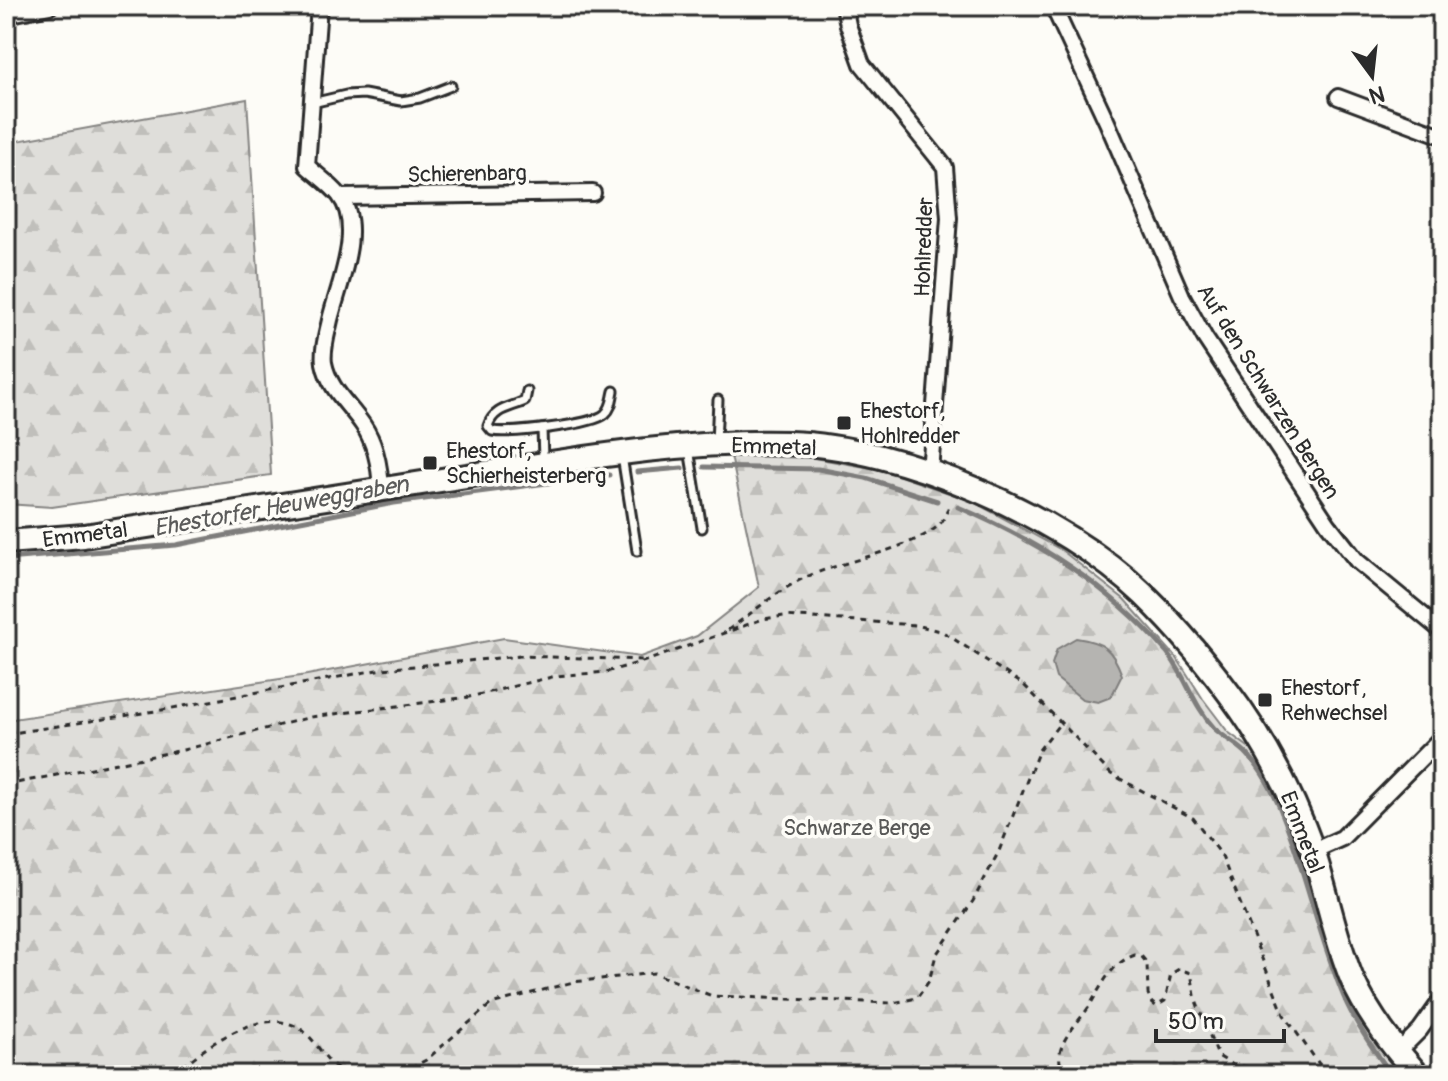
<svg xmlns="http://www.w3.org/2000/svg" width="1448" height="1081" font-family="Pangolin,sans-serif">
<defs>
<pattern id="forest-firs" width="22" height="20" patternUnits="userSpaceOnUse" patternTransform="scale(2)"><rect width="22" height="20" fill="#dfdeda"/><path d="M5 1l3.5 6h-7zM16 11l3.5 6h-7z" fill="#c0bfbb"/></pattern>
</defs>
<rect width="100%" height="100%" fill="#fdfcf7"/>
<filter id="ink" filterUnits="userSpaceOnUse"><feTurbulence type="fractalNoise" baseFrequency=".0125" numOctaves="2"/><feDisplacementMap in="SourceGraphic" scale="16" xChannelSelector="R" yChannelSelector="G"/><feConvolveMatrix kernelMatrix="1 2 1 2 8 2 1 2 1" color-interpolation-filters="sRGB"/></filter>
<g filter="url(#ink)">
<g fill="url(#forest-firs)" stroke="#858482" stroke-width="2">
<polygon points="247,99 271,475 52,507 6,504 6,143"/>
<polygon points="731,456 814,458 883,470 972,501 1060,549 1124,599 1177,658 1203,699 1228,732 1255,752 1269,774 1406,1075 6,1075 6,720 307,675 504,638 640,657 697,636 759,587"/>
</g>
<path fill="#b5b4b1" stroke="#7e7d7b" stroke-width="2" d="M1076,638C1103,642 1112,648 1122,675L1111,697L1098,702L1082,699L1056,678L1052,664L1057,649Z"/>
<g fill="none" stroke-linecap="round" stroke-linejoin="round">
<g stroke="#7e7d7b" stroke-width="5">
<polyline points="704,467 818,469 866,478 937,501"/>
<polyline points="637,472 682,468"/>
<path d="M958,507C1038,541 1108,585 1166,651C1185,674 1193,705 1214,728C1224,738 1238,744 1248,755C1264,772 1275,795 1284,818C1307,876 1319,938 1344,997C1354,1021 1369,1043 1384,1064"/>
<polyline points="6,559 176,545 394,503 609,475"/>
</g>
<g stroke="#2b2b2b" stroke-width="13">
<g id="lane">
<polyline points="312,103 346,95 364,94 401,101 420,98 451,86"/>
<path d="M527,391L525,401C510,408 494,408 488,426L492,431C509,434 593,425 605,414C612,408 612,399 614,391"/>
<polyline points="542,429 543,459"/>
<polyline points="716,442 718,400"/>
<polyline points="689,449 702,528"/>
<polyline points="622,456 637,551"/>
</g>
</g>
<g stroke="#2b2b2b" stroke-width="20">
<g id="street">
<path d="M319,6L307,166C318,176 331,185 339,195C365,227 338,286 330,320C327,334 322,350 324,363C329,389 349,404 363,425C376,444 380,467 381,490"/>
<polyline points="844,6 848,25 862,64 945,167 949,218 930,472"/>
<polyline points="1053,6 1107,122 1182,296 1205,338 1328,524 1357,561 1442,631"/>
<polyline points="6,15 50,6"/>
<polyline points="1338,97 1442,136"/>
<polyline points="341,197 593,193"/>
<polyline points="1313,851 1342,838 1442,737"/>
<polyline points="1398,1052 1420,1030 1442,999"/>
</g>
</g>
<g stroke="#2b2b2b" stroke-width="28">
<path id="secondary" d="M6,542L84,536C214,516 343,495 473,475C577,459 683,440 789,443C901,446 1063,516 1144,595C1180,630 1212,669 1241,710C1271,753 1295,801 1313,851C1327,893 1335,938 1352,979C1368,1015 1392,1046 1418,1075"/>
</g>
<g stroke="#2b2b2b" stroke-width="3" stroke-dasharray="6 6" stroke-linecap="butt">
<path d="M728,630C752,613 777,591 804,578C838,562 917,548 940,524C945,518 948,509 950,502"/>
<polyline points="6,734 162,710 382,669 520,656 645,660"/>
<polyline points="6,785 183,750 311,717 469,697 556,676 606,672 649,660 763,619 784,616 916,625 943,632 1024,685 1111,774 1193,818 1221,854 1284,1015 1327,1075"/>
<polyline points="400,1074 426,1060 491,1004 573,982 654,973 712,996 893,1003 917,998 929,981 936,955 973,901 999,851 1039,750 1061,722"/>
<path d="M174,1075C201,1048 260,1005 299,1028C317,1039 324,1063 343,1071C362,1079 385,1073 405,1075"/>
<path d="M1066,1075C1046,1049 1078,1025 1090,1005C1102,985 1111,963 1135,955L1142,957L1147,963L1148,994L1152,1003L1156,1006L1165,1001L1171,974L1179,969L1191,973L1196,1001L1218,1056L1233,1065L1249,1067L1259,1075"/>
<polyline points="1335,1075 1348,1066 1373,1075"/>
</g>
<use href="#lane" stroke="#fdfcf7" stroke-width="7"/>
<use href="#street" stroke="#fdfcf7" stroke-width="14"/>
<use href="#secondary" stroke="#fdfcf7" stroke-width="22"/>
</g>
</g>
<g fill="#2b2b2b" stroke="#fdfcf7" stroke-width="3">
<rect x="836" y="415" width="16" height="16" rx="4"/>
<rect x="422" y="455" width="16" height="16" rx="4"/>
<rect x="1257" y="692" width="16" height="16" rx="4"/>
</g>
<g text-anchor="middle" stroke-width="7" stroke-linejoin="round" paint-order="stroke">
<g font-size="22" fill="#2b2b2b" stroke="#fdfcf7">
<text transform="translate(467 173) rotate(-1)" y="8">Schierenbarg</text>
<text transform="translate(923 247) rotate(-88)" y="8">Hohlredder</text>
<text transform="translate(1269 391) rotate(58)" y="8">Auf den Schwarzen Bergen</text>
<text transform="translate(774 446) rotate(2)" y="8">Emmetal</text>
<text transform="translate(85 534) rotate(-7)" y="8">Emmetal</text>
<text transform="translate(1303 832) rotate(69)" y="8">Emmetal</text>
</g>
<g font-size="22" fill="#2b2b2b" stroke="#fdfcf7" text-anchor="start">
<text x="860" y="418">Ehestorf,<tspan x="860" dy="25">Hohlredder</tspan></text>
<text x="446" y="458">Ehestorf,<tspan x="446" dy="25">Schierheisterberg</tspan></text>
<text x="1281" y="695">Ehestorf,<tspan x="1281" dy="25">Rehwechsel</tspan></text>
</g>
<g font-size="22" fill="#585857" stroke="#fdfcf7">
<text x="857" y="835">Schwarze Berge</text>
</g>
<g font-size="24" font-style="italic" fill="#5b5b5a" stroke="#fdfcf7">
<text transform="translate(281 506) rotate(-10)" y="8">Ehestorfer Heuweggraben</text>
</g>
</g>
<rect width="1448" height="1081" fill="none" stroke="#fdfcf7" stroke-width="32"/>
<rect x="16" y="16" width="1416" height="1049" fill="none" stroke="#2b2b2b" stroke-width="3" filter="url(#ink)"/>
<g transform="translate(1372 76) rotate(165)" stroke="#fdfcf7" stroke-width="6" paint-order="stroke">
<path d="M0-6L14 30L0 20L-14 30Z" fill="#2b2b2b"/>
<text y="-12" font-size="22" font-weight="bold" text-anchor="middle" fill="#2b2b2b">N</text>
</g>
<path d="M1156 1029v12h128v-12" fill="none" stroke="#2b2b2b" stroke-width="4"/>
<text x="1168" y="1029" font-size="24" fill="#2b2b2b" stroke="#fdfcf7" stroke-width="6" paint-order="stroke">50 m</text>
</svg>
